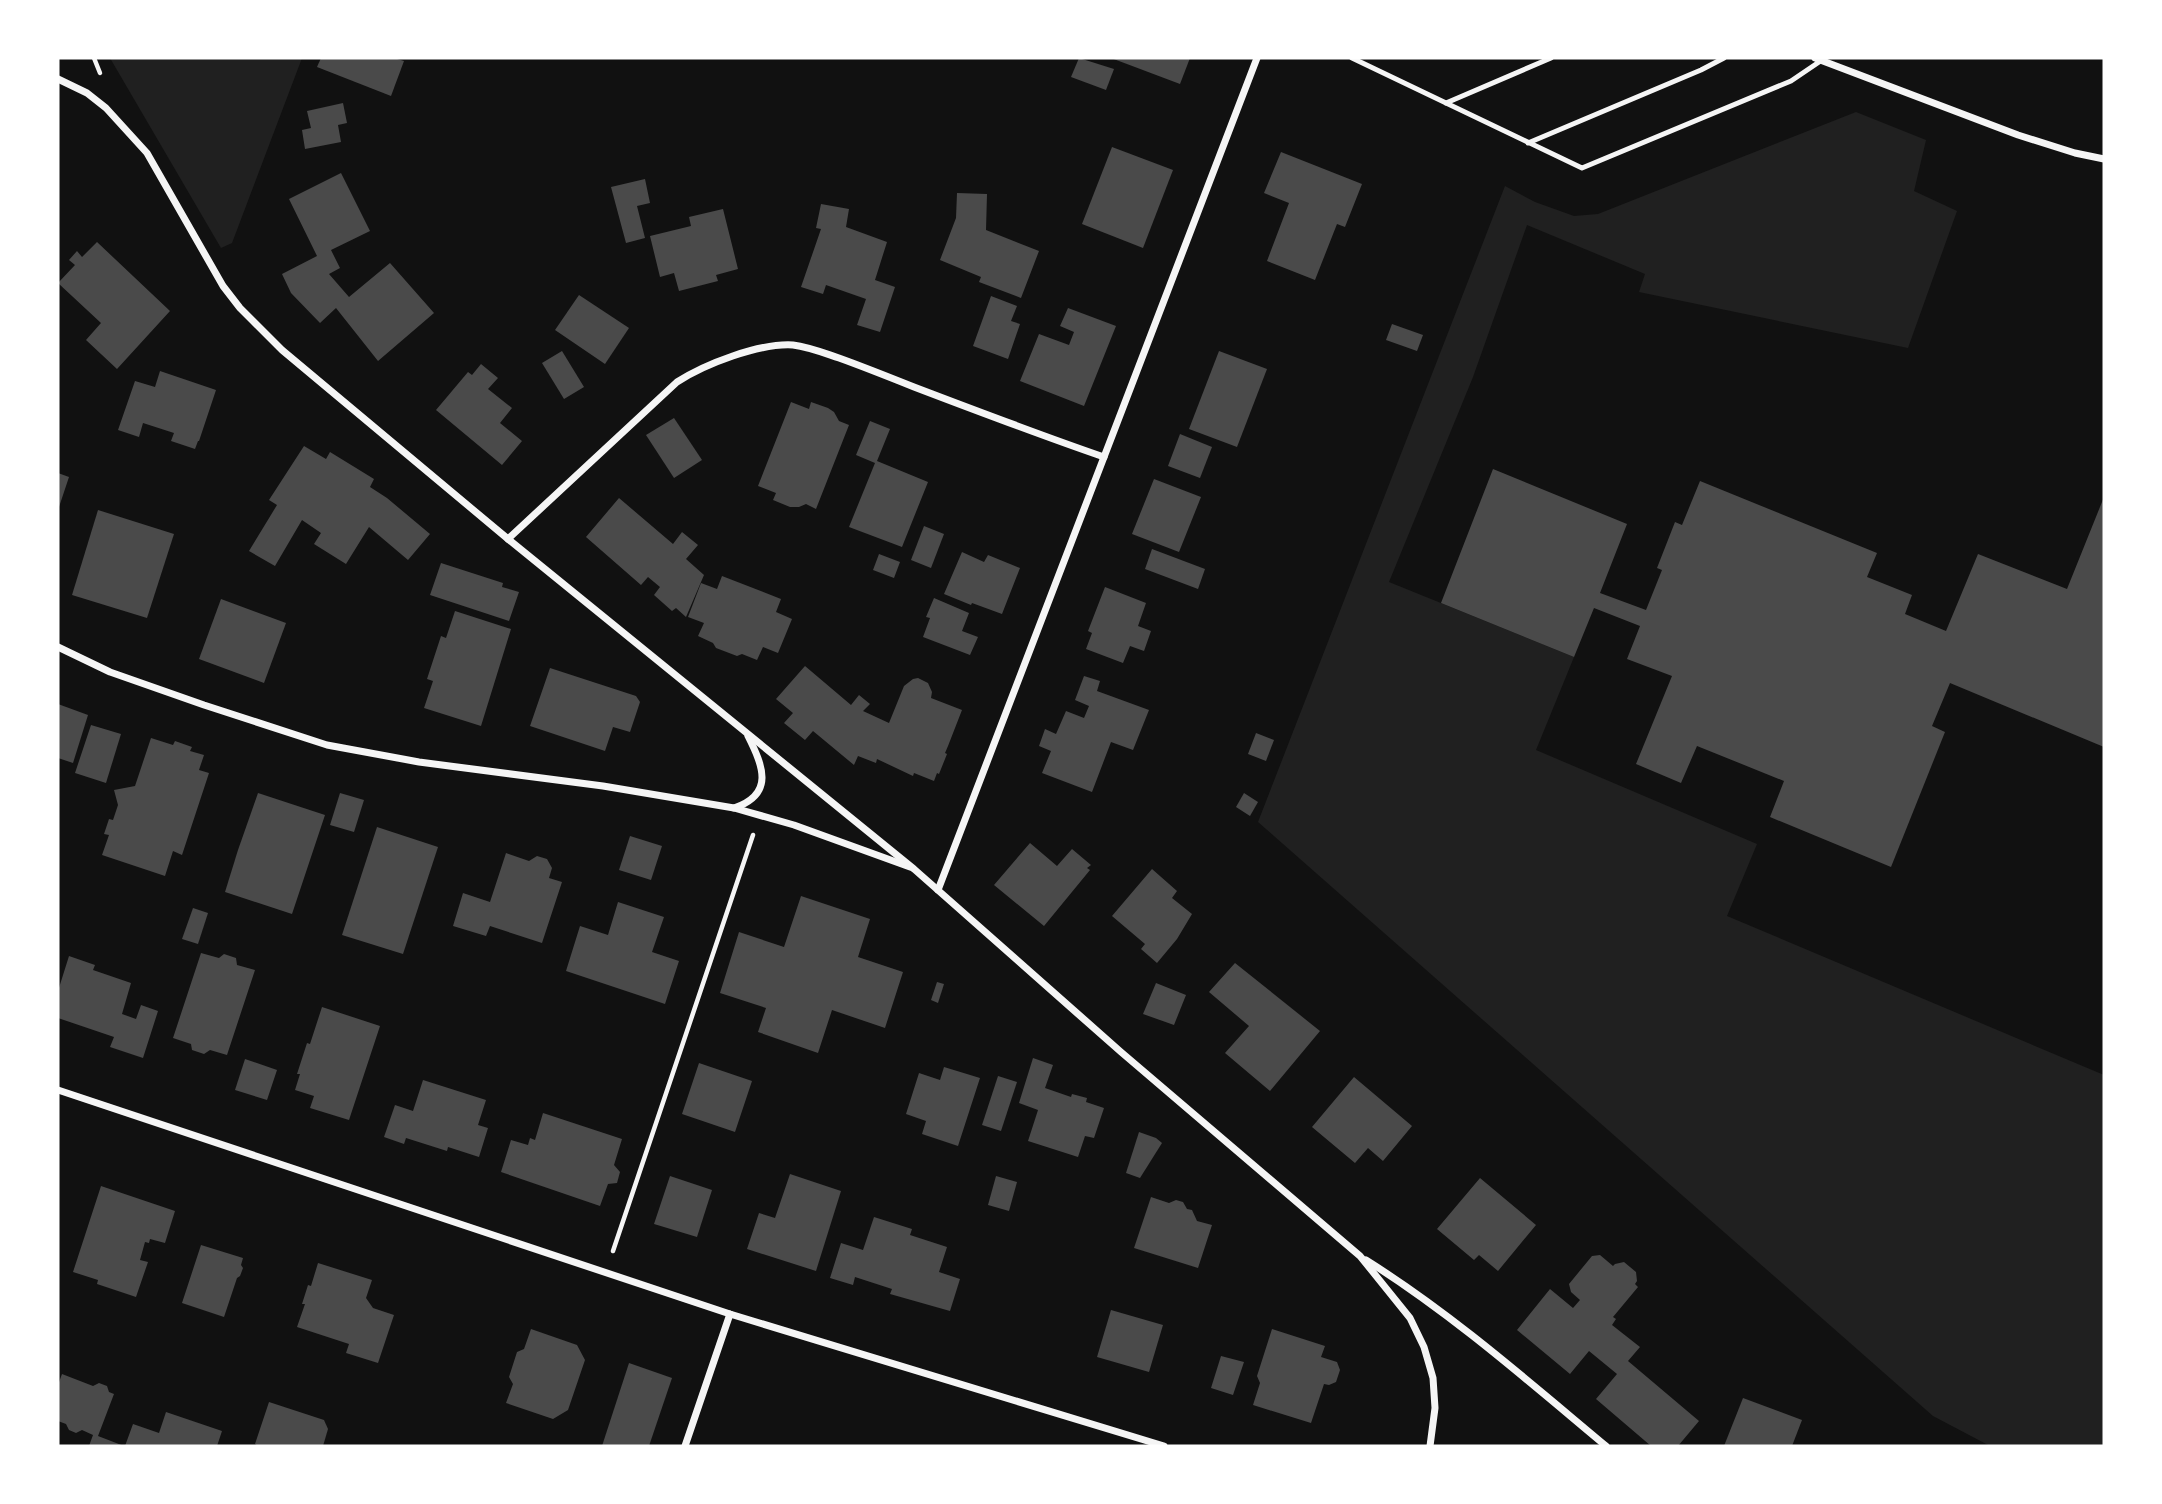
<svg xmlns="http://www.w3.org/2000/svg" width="2162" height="1504" font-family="Merriweather,serif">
<rect width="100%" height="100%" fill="#111"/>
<g fill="#202020">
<polygon points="110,58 302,58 232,243 221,248"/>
<polygon points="1856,112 1926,140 1914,191 1957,211 1908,348 1639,292 1645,274 1527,225 1473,377 1389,582 1574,657 1536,750 1757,844 1727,916 2104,1075 2104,1446 1990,1446 1933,1416 1258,822 1505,186 1535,202 1574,216 1598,214"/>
</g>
<g fill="#4a4a4a">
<polygon points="321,58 394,58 404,61 391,96 317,67"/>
<polygon points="1079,58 1114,69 1106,90 1071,77"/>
<polygon points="1111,58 1190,58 1180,84"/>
<polygon points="343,103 347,123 338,125 341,142 305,149 302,130 311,128 307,111"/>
<polygon points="1112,147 1173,170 1143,248 1082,224"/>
<polygon points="1281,152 1362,184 1345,227 1337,224 1315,280 1267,261 1289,203 1264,193"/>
<polygon points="341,173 370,231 331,250 340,268 329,274 349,297 390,263 434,313 378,361 336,308 320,323 291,293 282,274 317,256 289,199"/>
<polygon points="645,179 650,203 637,206 645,238 626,243 611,187"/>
<polygon points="957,193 987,194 986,230 1039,251 1021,298 979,282 981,277 940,260 956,218"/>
<polygon points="821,204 849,209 846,227 887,242 875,280 895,287 880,332 857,325 866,299 826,285 823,294 801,287 821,229 816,228"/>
<polygon points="723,209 738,269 716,275 718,281 679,291 674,273 660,277 650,236 691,226 689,217"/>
<polygon points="97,242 170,311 117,369 86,340 101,323 58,283 75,265 69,260 77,251 82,257"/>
<polygon points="579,295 629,328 605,364 555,330"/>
<polygon points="991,296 1017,306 1011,321 1020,324 1008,359 973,346"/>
<polygon points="1068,308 1116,326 1084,406 1020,381 1039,334 1069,345 1074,332 1060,326"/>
<polygon points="1392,324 1423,335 1417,351 1386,340"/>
<polygon points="562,351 584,387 564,399 542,363"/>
<polygon points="1219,351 1267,369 1237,447 1189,429"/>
<polygon points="481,364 498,378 488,389 512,408 500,423 522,441 502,465 436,410 468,372 472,375"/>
<polygon points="160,371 216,390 199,441 198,441 195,449 171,441 174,433 143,423 139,437 118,430 135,381 155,387"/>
<polygon points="791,402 809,409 811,402 828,408 834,412 839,421 849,425 816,509 806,504 799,507 790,507 773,500 776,493 758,486"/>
<polygon points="674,418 702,460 674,478 646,435"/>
<polygon points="870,421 890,429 877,461 928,482 902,547 849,527 875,463 856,455"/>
<polygon points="1180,434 1212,447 1200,478 1168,466"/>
<polygon points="304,446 326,459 330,452 374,479 370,487 387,498 430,534 408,560 369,527 346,564 314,544 321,533 302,520 275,566 249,551 277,505 269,500"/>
<polygon points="1493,469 1627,524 1600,593 1646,610 1662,570 1657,568 1675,522 1682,525 1700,481 1877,553 1867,577 1912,595 1905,614 1946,631 1978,554 2067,589 2104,497 2104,747 1950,683 1932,726 1945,732 1891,867 1770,817 1784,781 1697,746 1681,783 1636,764 1672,676 1627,659 1640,626 1594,608 1574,657 1441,603"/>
<polygon points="58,473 69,477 58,510"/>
<polygon points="1154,479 1201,497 1179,552 1132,534"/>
<polygon points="619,498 673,544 682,532 698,545 686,559 704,575 686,617 676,608 672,611 654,595 660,587 648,577 641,585 586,537"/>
<polygon points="98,510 174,534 147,618 72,595"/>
<polygon points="924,526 944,534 931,568 911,560"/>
<polygon points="1152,549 1205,569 1198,589 1145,569"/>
<polygon points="962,552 984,562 988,555 1020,568 1002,614 972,603 971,605 944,594"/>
<polygon points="879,554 900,562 894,578 873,570"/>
<polygon points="441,563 503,583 502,587 519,592 509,621 430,595"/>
<polygon points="722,576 781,599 776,612 792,619 778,653 763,647 757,660 742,654 737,656 716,648 713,643 698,636 704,623 688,617 701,583 717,589"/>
<polygon points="1105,587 1146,603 1138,626 1151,631 1144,651 1130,646 1123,663 1086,649 1092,633 1088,631"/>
<polygon points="934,598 969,613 962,631 978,637 970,655 923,637 930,618 926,617"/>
<polygon points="221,599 286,623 264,683 199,659"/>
<polygon points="455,611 511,629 481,726 424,708 433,681 427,679 441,636 446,638"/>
<polygon points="805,666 851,705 859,695 870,704 863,711 889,723 904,686 913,679 918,678 928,683 932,692 931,698 962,710 948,746 945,753 947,754 939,774 937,773 934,781 914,773 913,776 877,759 876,763 858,756 854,765 813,731 805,740 784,723 793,713 776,699"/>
<polygon points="550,668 636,696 640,702 630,732 613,727 605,751 530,726"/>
<polygon points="1084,676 1100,681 1097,691 1149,710 1133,750 1111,742 1092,792 1042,773 1051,751 1039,746 1045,729 1056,734 1066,711 1084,718 1089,706 1075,700"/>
<polygon points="58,704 88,715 73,763 58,758"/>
<polygon points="91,725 121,734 106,783 75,773"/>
<polygon points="1256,733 1274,740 1266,761 1248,754"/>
<polygon points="151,738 173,745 175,741 192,747 190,751 204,755 199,770 209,773 182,855 173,851 165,876 102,855 109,835 104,834 109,819 113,820 118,805 114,790 135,786"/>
<polygon points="258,793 325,815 292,914 225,892 238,850"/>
<polygon points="340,793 364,800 354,832 330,825"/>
<polygon points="1244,793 1258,802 1250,816 1236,807"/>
<polygon points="377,827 438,847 403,954 342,935"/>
<polygon points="630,836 662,846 651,880 619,870"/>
<polygon points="1030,843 1057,866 1072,849 1091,865 1087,868 1090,870 1044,926 994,885"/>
<polygon points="506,853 529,861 537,856 547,859 552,868 549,878 562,882 542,943 490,926 486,936 453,926 463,893 490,902"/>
<polygon points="1152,869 1177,891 1172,898 1192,914 1177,939 1157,963 1141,949 1145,944 1112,916"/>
<polygon points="801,896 870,919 858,957 903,972 885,1028 832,1010 818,1053 758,1032 766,1008 720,993 739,932 784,947"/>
<polygon points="618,902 664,917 652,952 679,961 665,1004 566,971 580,926 608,935"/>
<polygon points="193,908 208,913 198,944 182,939"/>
<polygon points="201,953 219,958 224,954 236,958 237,965 255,970 227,1055 210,1050 204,1054 192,1050 191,1044 173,1038"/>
<polygon points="69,956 95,965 93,970 131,983 122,1014 136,1019 141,1005 158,1011 143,1058 110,1047 114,1037 58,1018 58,991"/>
<polygon points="1235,963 1320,1031 1270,1091 1225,1053 1249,1026 1209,992"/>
<polygon points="937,982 944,984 938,1003 931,1000"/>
<polygon points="1156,983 1186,995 1174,1025 1143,1014"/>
<polygon points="322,1007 380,1026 349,1120 310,1108 314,1096 295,1090 300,1074 297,1074 307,1043 310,1044"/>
<polygon points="1033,1058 1053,1065 1045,1088 1071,1097 1072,1094 1087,1098 1086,1102 1104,1108 1094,1138 1085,1136 1078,1157 1028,1141 1038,1110 1019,1103"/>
<polygon points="245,1059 277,1070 267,1100 235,1090"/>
<polygon points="699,1063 752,1081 735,1132 682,1114"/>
<polygon points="944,1067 980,1078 958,1146 922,1134 926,1121 906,1114 919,1073 940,1080"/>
<polygon points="998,1076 1017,1082 1001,1131 982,1125"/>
<polygon points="1354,1077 1412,1126 1383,1161 1368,1148 1355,1163 1312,1127"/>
<polygon points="423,1080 486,1100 478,1125 488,1128 479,1157 448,1147 447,1151 406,1138 404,1144 384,1137 395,1105 413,1111"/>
<polygon points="543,1113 622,1139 614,1165 620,1172 617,1183 608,1184 600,1206 501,1172 511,1140 528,1145 530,1138 535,1140"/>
<polygon points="1139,1132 1156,1138 1162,1143 1140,1178 1126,1173"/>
<polygon points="790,1174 841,1191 816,1271 747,1249 759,1213 775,1218"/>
<polygon points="670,1176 712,1190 697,1237 654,1224"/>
<polygon points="996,1176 1017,1182 1009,1211 988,1205"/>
<polygon points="1480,1178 1536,1225 1498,1271 1479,1255 1474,1260 1437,1229"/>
<polygon points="101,1186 175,1211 165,1243 150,1239 149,1243 145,1242 140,1260 148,1262 136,1297 97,1284 98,1280 73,1272"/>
<polygon points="1151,1197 1169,1203 1176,1200 1183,1202 1187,1209 1192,1210 1197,1221 1212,1225 1198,1268 1134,1248"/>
<polygon points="874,1217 912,1229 910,1235 947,1247 939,1272 960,1279 950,1311 890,1294 892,1289 855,1277 853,1285 830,1278 841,1243 863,1250"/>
<polygon points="201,1245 243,1258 241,1265 243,1268 240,1276 237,1278 224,1317 182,1303"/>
<polygon points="1600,1255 1613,1266 1615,1264 1624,1262 1636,1272 1637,1281 1635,1284 1638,1287 1613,1317 1616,1319 1612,1325 1640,1347 1628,1361 1699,1421 1678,1446 1651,1446 1596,1399 1617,1374 1589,1351 1570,1374 1517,1330 1550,1289 1573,1308 1580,1300 1571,1292 1569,1284 1592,1256"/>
<polygon points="318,1263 372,1280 366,1298 373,1308 394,1315 378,1363 346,1353 349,1344 297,1327 305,1304 302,1304 308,1285 311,1286"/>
<polygon points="1111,1310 1163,1325 1149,1372 1097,1357"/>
<polygon points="531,1329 577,1345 585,1360 568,1410 553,1419 506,1403 513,1384 509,1377 517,1352 524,1349"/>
<polygon points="1272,1329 1325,1346 1321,1357 1337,1362 1340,1370 1336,1382 1329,1385 1324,1384 1311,1423 1253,1405 1260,1383 1257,1376"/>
<polygon points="1221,1356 1244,1362 1233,1395 1211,1388"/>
<polygon points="629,1363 672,1378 649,1446 602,1446"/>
<polygon points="62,1374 93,1386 99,1383 107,1386 109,1392 114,1394 98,1436 124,1446 89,1446 93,1435 82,1430 76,1433 69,1430 66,1424 58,1421 58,1385"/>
<polygon points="1743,1398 1802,1420 1792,1446 1724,1446"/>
<polygon points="269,1402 324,1420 328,1429 323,1446 258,1446 255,1444"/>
<polygon points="166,1412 222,1431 217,1446 125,1446 133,1424 159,1433"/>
</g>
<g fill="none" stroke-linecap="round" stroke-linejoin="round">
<g stroke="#f5f5f5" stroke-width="4.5">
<polyline points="94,58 100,73"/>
<polyline points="613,1251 753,835"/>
</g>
<g stroke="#f5f5f5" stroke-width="5">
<polyline points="1352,58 1582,168 1791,81 1822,60"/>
<polyline points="1446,103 1551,58"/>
<polyline points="1528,143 1701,70 1724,58"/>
</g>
<g stroke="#f5f5f5" stroke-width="7">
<polyline points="1815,58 2018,135 2075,153 2104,159"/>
<polyline points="58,79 87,93 106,108 147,153 223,286 240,308 282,350 508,539 914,869 1121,1052 1360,1256 1410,1318 1424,1347 1433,1378 1435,1408 1430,1446"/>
<path d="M508,539L677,382C705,364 759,343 793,345C809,347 824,353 839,358C864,367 889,377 914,387C977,411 1040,435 1104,457"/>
<polyline points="58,647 110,672 204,705 327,745 419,762 603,786 734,808 794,825 910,867"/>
<path d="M734,808C775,794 763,766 748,736"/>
<polyline points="938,890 1257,58"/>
<polyline points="58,1090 730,1314 1164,1446"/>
<path d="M1366,1260C1452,1314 1528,1381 1606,1446"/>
<polyline points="685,1446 730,1314"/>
</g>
</g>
<rect width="2162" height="1504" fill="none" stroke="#ffffff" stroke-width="119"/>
</svg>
